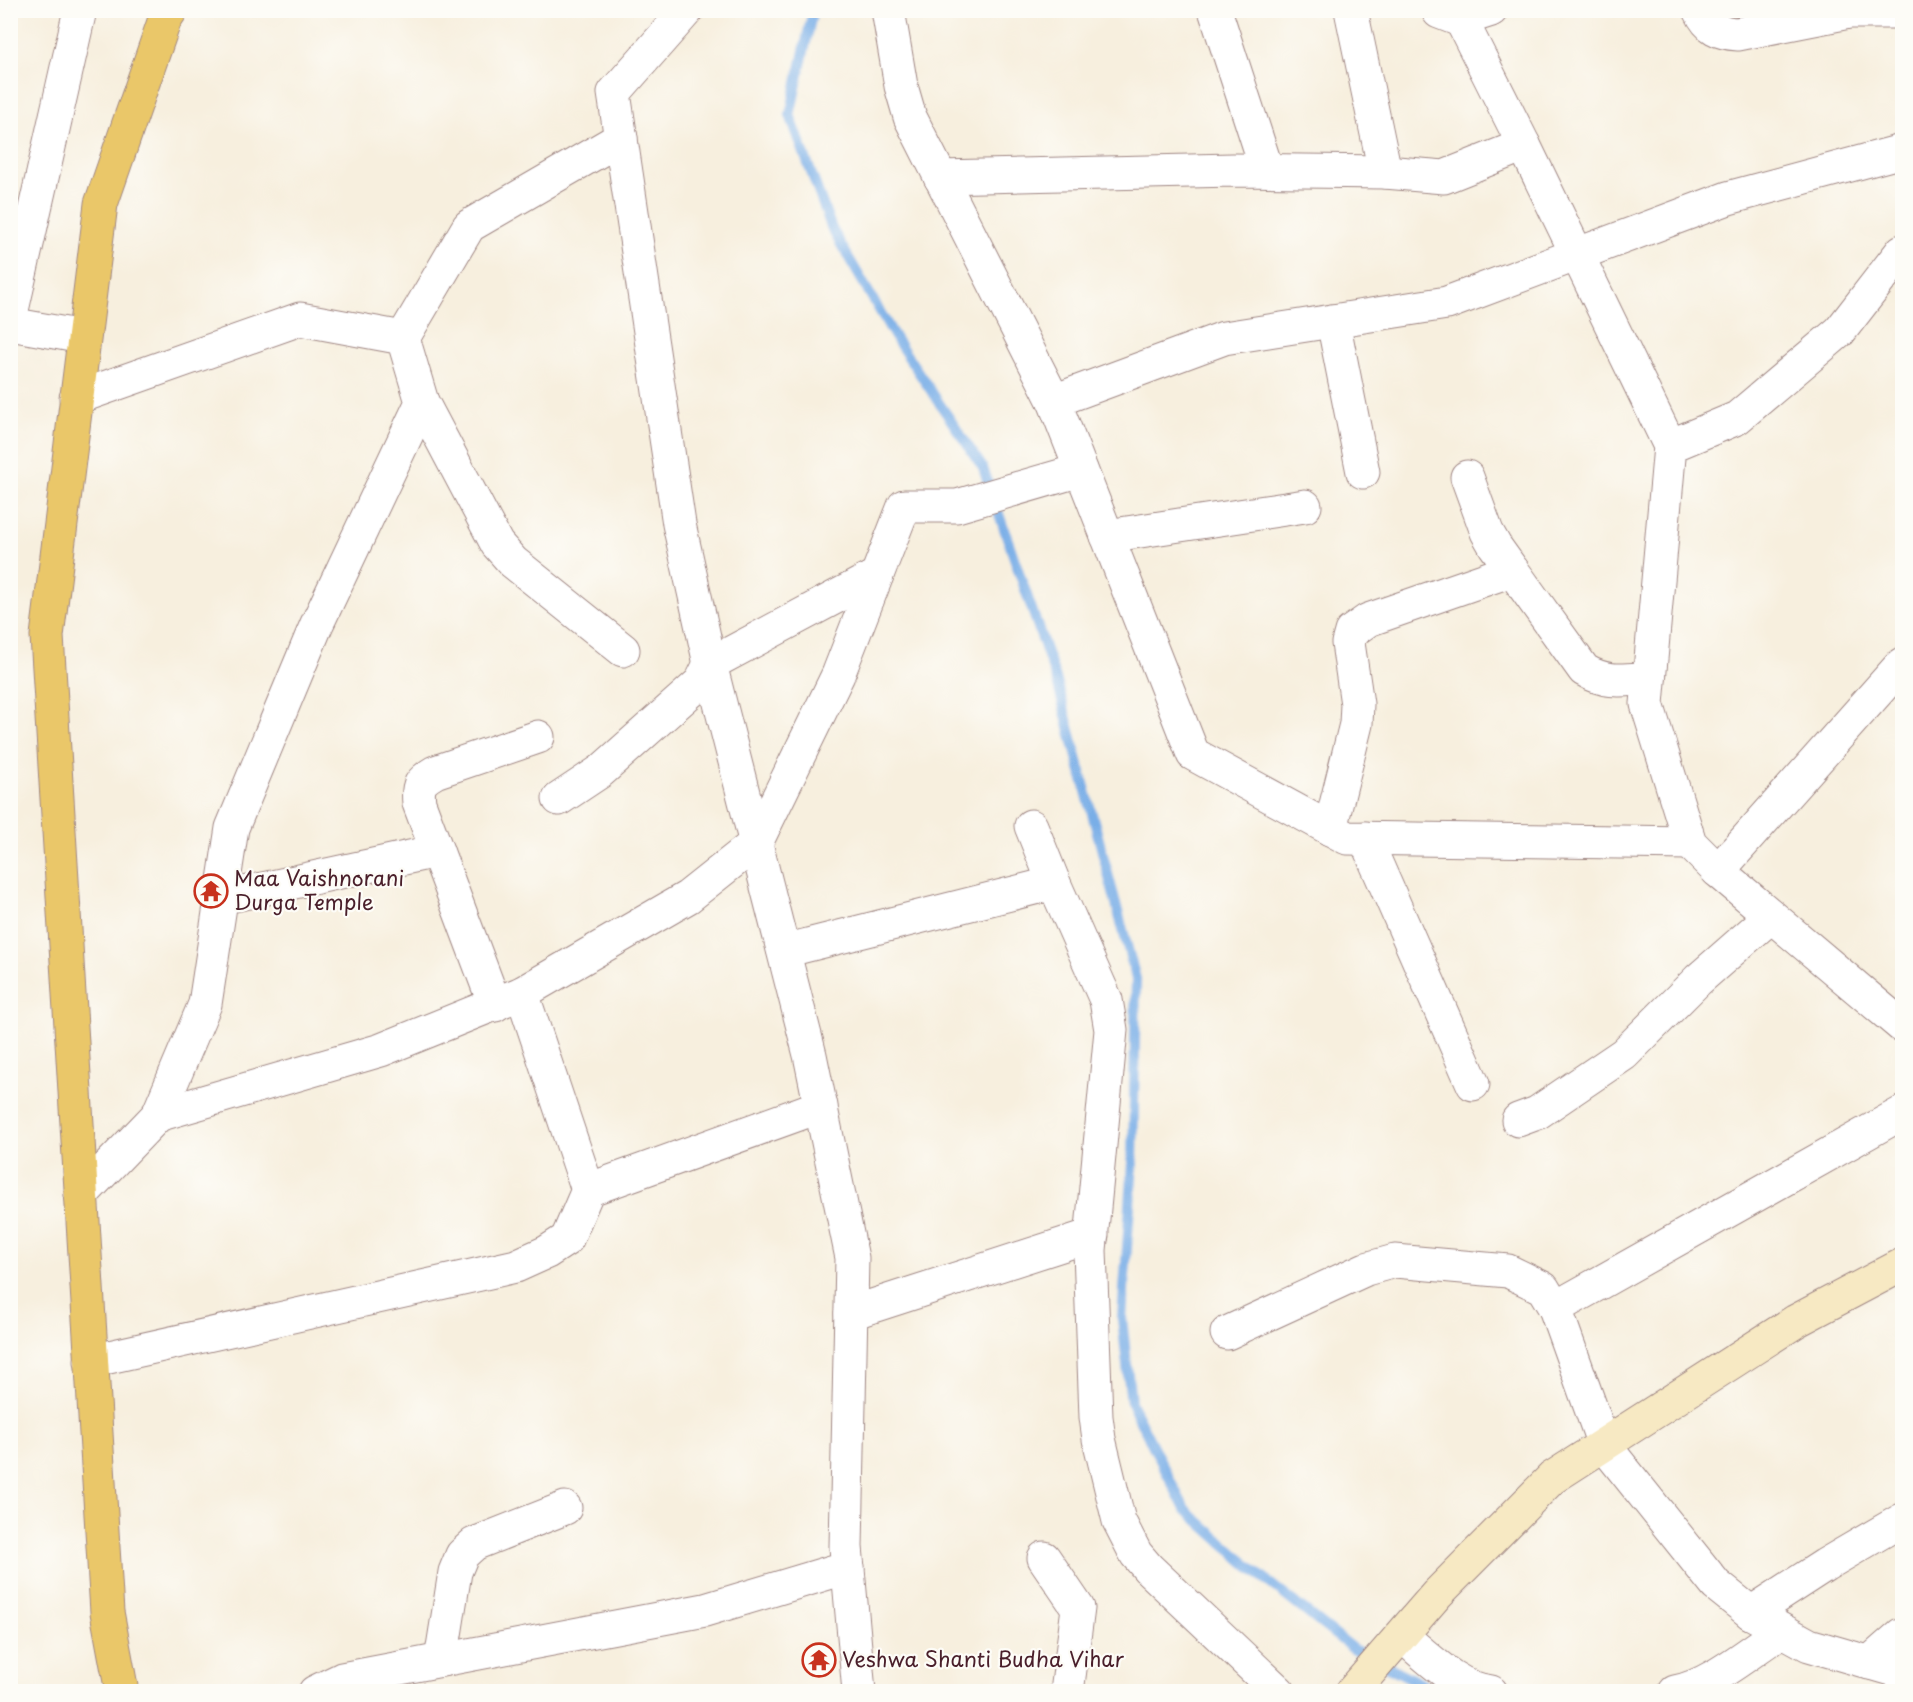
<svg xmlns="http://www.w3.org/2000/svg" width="1913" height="1702" font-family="'Playpen Sans',sans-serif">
<rect width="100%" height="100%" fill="#fdfcf7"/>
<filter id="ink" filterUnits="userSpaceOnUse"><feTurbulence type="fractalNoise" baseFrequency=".0167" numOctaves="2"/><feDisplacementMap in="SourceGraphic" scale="12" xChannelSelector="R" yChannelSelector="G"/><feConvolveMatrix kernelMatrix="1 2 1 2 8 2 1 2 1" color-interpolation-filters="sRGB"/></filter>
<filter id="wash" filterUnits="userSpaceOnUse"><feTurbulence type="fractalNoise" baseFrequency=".008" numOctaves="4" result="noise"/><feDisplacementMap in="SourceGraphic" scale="24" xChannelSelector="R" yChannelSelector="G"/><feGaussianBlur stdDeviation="1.35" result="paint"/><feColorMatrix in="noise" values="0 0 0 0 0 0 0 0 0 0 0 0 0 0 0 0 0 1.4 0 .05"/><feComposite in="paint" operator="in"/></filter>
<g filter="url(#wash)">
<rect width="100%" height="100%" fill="#f7efde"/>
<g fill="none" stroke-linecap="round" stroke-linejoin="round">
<polyline stroke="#79aee7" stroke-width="10" points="813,10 790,115 832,229 896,339 983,468 1057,682 1136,979 1133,1163 1122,1318 1131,1403 1185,1509 1252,1569 1353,1649 1438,1692"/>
</g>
</g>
<g filter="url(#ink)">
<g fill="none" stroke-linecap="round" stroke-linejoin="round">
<g stroke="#a08784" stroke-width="35">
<g id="street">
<polyline points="687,10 614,93 679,524 710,664 810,1055 852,1258 846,1547 859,1692"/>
<polyline points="888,10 901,86 910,117 1054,401 1193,754 1347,838 1690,843"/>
<polyline points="1215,10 1267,170"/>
<polyline points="1351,10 1385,172"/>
<path d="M1700,10C1708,28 1719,33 1738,34L1849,12H1902"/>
<polyline points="1439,12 1460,20 1491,10"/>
<polyline points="1524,145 1670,446 1647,704 1690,843 1718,871 1902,1026"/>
<polyline points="940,177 1233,170 1385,172 1444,177 1524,145 1456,10"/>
<polyline points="10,319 80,10"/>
<polyline points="1333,321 1363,472"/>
<polyline points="10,324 83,337"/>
<polyline points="403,338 469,226 621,138"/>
<polyline points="76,398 300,319 403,338 422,402 316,626 232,828 205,1004 158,1115"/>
<polyline points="1054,401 1224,338 1447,303 1728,198 1902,151"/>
<polyline points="422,402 497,544 513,562 623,650"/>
<polyline points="1670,446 1737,418 1840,331 1902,251"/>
<path d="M1467,477L1487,532L1495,546L1584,670C1607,684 1623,680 1649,678"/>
<polyline points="1107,536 1305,506"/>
<polyline points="559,799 601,771 701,682 710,664 877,575"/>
<polyline points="1031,826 1054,883 1106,1000 1111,1030 1090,1250 1096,1417 1099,1439 1119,1521 1136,1554 1148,1568 1279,1692"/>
<polyline points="1330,829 1356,724 1357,704 1348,643 1351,632 1368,620 1512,570"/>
<polyline points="1365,838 1473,1084"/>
<polyline points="1718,871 1902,664"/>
<polyline points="221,898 437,851"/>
<polyline points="784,951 1054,883"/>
<polyline points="522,993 588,1190 821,1106"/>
<path d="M495,1005L419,803C417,785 420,781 435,772L538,737"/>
<polyline points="1518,1120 1537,1113 1624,1054 1698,980 1771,916"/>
<polyline points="81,1195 158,1115 381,1050 522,993 688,897 756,843 838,675 904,506 957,506 1081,470"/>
<polyline points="1555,1308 1902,1113"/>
<polyline points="851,1313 1092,1235"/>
<polyline points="1227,1333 1366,1269 1395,1261 1508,1271 1543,1288 1555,1308 1604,1445 1716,1585 1751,1613 1809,1645 1902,1672"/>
<polyline points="91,1361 516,1266 547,1252 567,1239 588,1190"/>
<polyline points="1044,1558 1078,1608 1067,1692"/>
<polyline points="1751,1613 1825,1565 1902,1520"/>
<path d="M1402,1636C1428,1657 1456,1688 1491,1692"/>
<polyline points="441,1660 455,1572 462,1555 474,1544 565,1508"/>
<polyline points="1869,1663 1902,1634"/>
<polyline points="315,1692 342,1679 705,1610 848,1567"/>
<path d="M1675,1692C1712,1685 1750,1651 1782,1631"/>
</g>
</g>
<g stroke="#a08784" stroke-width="35">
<polyline id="secondary" points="1352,1692 1437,1594 1552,1478 1796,1321 1902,1265"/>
</g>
<g stroke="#a08784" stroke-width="35">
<polyline id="primary" points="122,1692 107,1612 47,636 101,204 165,19 171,10"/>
</g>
<use href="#street" stroke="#fff" stroke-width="33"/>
<use href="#secondary" stroke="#f7e9c3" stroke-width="33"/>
<use href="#primary" stroke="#eac769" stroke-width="33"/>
</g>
</g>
<defs>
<g id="temple-ring" transform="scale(1.725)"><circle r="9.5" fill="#fdfcf7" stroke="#c8321e" stroke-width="1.5"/><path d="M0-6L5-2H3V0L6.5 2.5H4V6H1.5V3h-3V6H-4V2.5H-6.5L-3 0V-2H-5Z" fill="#c8321e"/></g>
</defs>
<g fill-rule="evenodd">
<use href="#temple-ring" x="211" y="891"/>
<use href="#temple-ring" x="819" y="1660"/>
</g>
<g text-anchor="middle" stroke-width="4.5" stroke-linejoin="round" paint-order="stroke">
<g font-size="21" fill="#4a1f2b" stroke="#fdfcf7" text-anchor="start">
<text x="234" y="886">Maa Vaishnorani<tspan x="234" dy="24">Durga Temple</tspan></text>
<text x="842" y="1667">Veshwa Shanti Budha Vihar</text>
</g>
</g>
<rect width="1913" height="1702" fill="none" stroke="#fdfcf7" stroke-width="36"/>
</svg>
